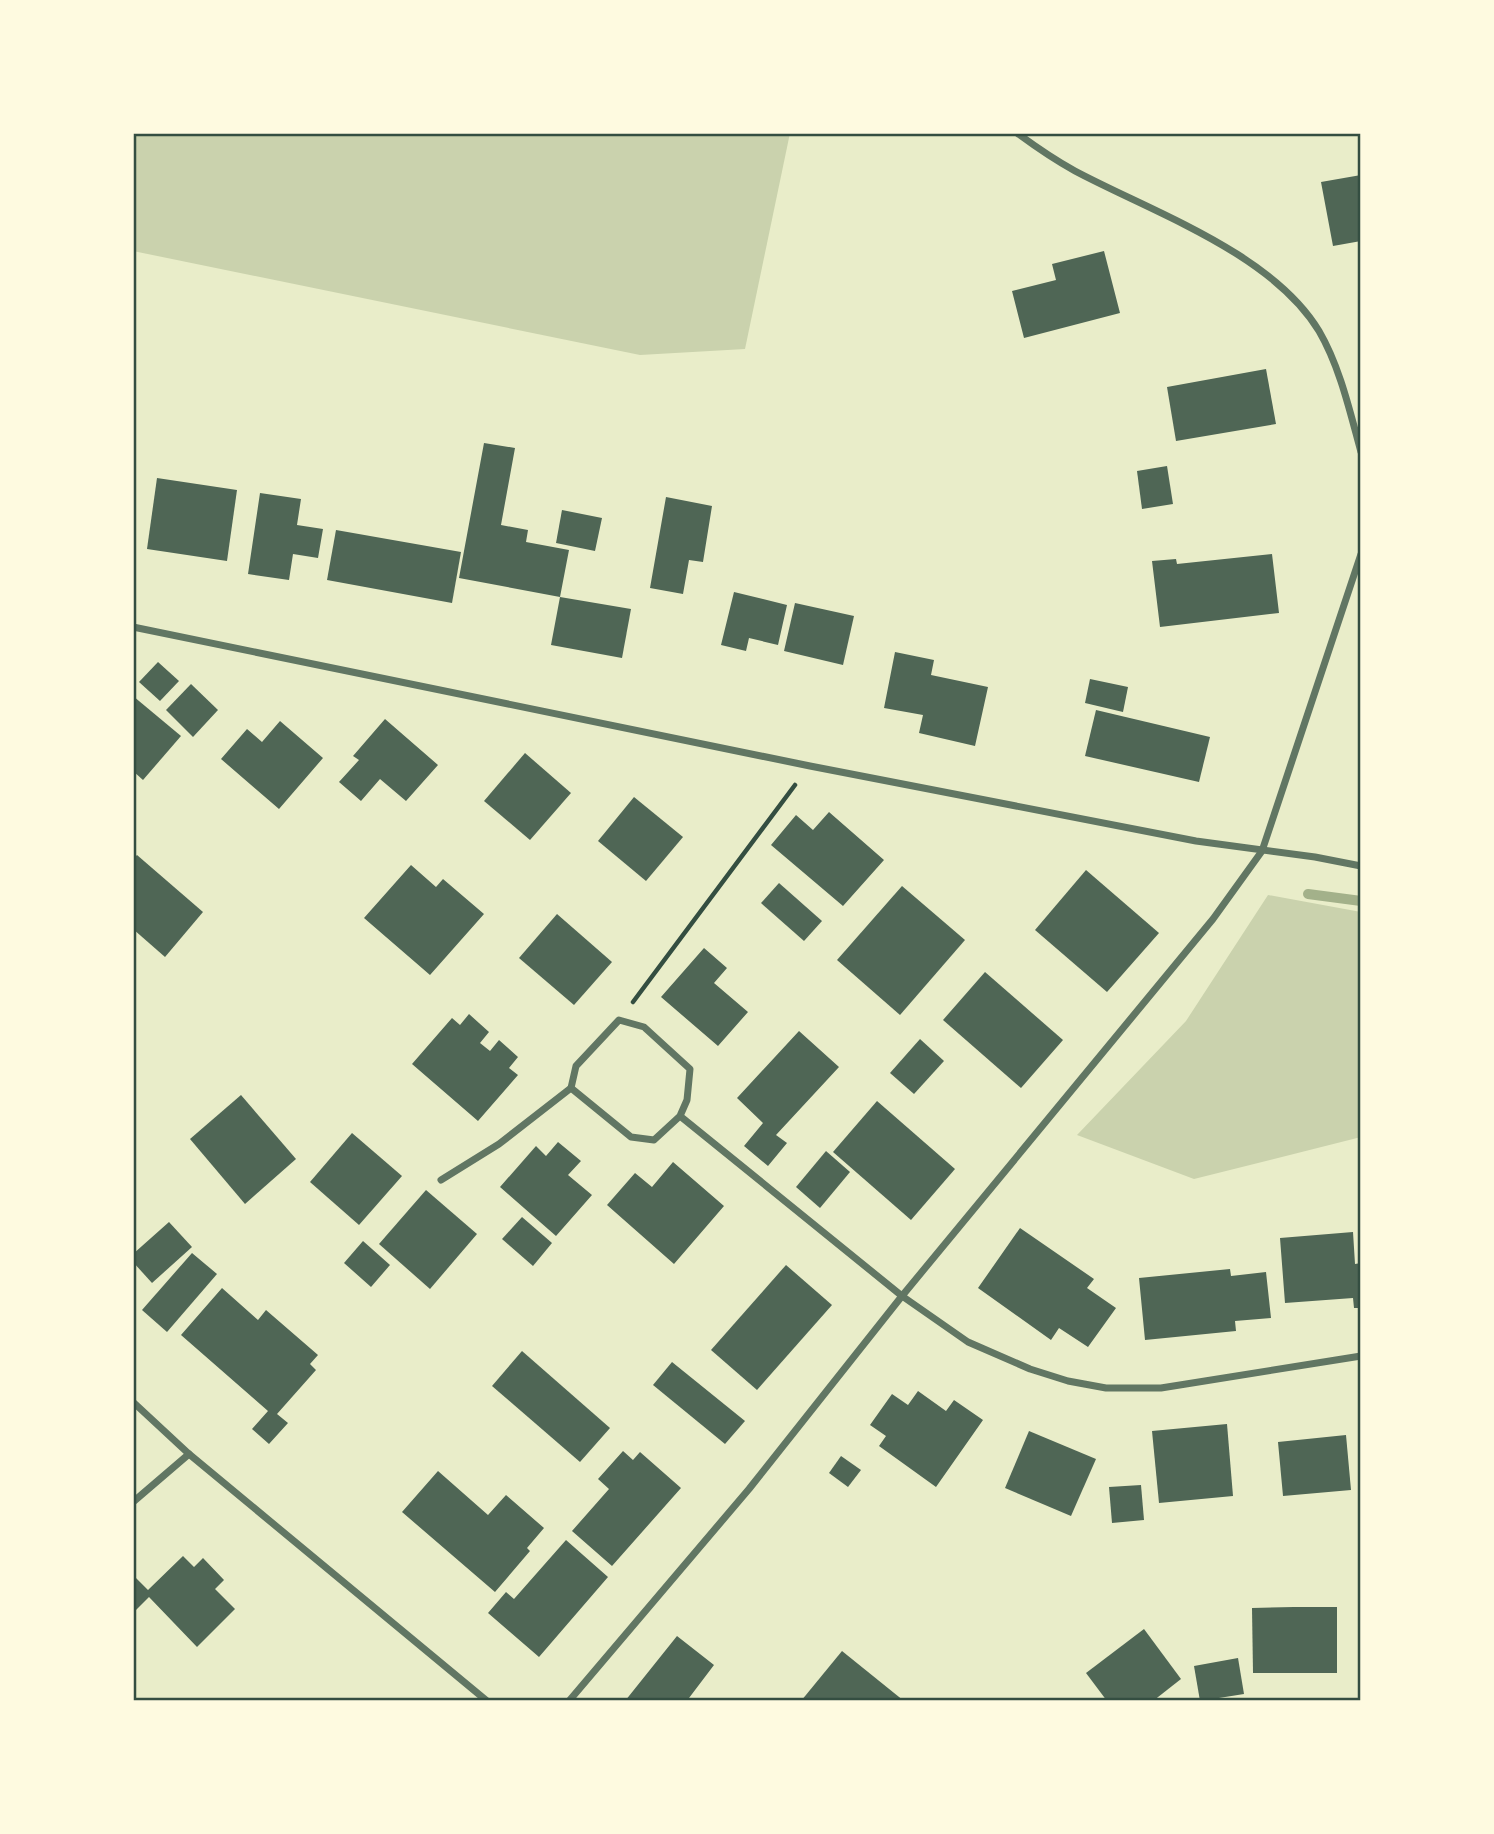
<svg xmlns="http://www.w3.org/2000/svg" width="1494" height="1834" font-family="Quicksand,sans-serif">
<rect width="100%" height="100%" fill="#e9edc9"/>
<g fill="#cad2ad">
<polygon points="133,133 790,133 745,349 640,355 133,251"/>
<polygon points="1268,895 1361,912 1361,1137 1194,1179 1077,1135 1186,1021"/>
</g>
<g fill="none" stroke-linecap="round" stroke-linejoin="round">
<polyline stroke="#a3b18a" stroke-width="10" points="1308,894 1361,901"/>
</g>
<g fill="#4f6655">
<polygon points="1361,175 1361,241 1333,246 1321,182"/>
<polygon points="1104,251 1120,313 1024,338 1012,291 1056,280 1052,264"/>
<polygon points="1266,369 1276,424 1176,441 1167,387"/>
<polygon points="484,443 515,448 501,525 528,530 526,542 569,550 560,597 459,578"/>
<polygon points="1167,466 1173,504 1142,509 1137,471"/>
<polygon points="157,478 237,490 227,561 147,549"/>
<polygon points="260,493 301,499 297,525 323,529 318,558 293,554 289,580 248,574"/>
<polygon points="666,497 712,506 703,562 689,560 683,594 650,588"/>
<polygon points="562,510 602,518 595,551 556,543"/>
<polygon points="336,530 461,552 452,603 327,580"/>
<polygon points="1272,554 1279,613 1160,627 1152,561 1176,559 1177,564"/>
<polygon points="734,592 787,605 778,645 749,638 746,651 721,645"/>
<polygon points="560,597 631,609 622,658 551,645"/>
<polygon points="795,603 854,616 843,665 784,651"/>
<polygon points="895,652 934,660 931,675 988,687 975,746 919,733 923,715 884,708"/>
<polygon points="158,662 179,681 160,701 139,682"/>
<polygon points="1090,679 1128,687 1123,712 1085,703"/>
<polygon points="191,684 218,710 193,737 166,710"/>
<polygon points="133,696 181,736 143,780 133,771"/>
<polygon points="1096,710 1210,737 1199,782 1085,756"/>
<polygon points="385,719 438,765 406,801 380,779 361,801 339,782 359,760 353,756"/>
<polygon points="280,721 323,758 279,809 221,759 247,729 262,742"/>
<polygon points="525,753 571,793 530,840 484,801"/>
<polygon points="634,797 683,837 646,881 598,841"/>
<polygon points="829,812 884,860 843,906 771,845 796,815 813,830"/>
<polygon points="137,855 203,912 165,957 133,929 133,859"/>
<polygon points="411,865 436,887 443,879 484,914 430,975 364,918"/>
<polygon points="1086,870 1159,933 1107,992 1035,930"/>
<polygon points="779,883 822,921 804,941 761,903"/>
<polygon points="902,886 965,940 900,1015 837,960"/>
<polygon points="557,914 612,962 574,1005 519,958"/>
<polygon points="704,948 727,968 714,983 748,1012 718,1046 661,997"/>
<polygon points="985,972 1063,1040 1021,1088 943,1020"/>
<polygon points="469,1014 489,1032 480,1043 490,1051 499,1040 518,1057 509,1068 518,1075 478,1121 412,1064 452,1018 460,1025"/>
<polygon points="799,1031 839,1067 776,1135 787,1143 768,1166 744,1146 763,1123 737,1098"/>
<polygon points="920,1039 944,1061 914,1094 890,1073"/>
<polygon points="241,1095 296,1159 245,1204 190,1139"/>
<polygon points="877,1101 955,1169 911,1220 833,1152"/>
<polygon points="352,1133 402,1176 359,1225 310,1182"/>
<polygon points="558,1142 581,1161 568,1175 592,1195 556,1236 500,1187 536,1146 546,1156"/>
<polygon points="826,1151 850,1172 820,1208 796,1187"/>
<polygon points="673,1162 724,1206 674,1264 607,1205 635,1173 652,1187"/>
<polygon points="426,1190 477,1234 430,1289 379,1244"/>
<polygon points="522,1217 552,1243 533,1266 502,1239"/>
<polygon points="169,1222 192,1247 152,1283 133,1262 133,1254"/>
<polygon points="1020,1228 1094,1279 1087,1288 1116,1308 1088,1347 1059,1328 1051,1340 978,1288"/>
<polygon points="1353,1232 1355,1264 1361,1263 1361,1308 1354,1308 1353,1298 1285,1303 1280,1238"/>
<polygon points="363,1241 390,1265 371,1287 344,1263"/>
<polygon points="192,1253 217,1274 167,1332 142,1310"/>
<polygon points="786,1265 832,1305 757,1390 711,1350"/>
<polygon points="1230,1269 1231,1276 1266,1272 1271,1318 1235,1321 1236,1331 1145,1340 1139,1278"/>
<polygon points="222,1288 258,1320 266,1310 318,1355 310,1364 316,1370 277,1414 288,1423 269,1444 252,1429 268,1411 181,1335"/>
<polygon points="522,1351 610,1428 580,1462 492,1386"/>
<polygon points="672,1362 745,1421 725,1444 653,1385"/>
<polygon points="918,1391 946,1411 954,1400 983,1420 936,1487 879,1446 886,1436 870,1425 892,1394 908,1405"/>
<polygon points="1227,1424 1233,1496 1159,1503 1152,1431"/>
<polygon points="1029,1431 1096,1459 1071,1516 1005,1488"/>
<polygon points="1346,1435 1351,1490 1283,1496 1278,1442"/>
<polygon points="623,1451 633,1460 640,1452 681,1488 612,1566 572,1531 609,1489 598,1479"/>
<polygon points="841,1456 861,1470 848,1487 829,1473"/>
<polygon points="438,1471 488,1515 506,1495 544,1528 527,1548 530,1551 495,1592 402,1512"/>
<polygon points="1141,1485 1144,1520 1112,1523 1109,1487"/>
<polygon points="566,1540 608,1577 539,1657 488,1613 506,1592 514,1599"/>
<polygon points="183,1556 194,1567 203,1558 224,1580 215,1589 235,1609 197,1647 149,1597 133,1613 133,1575 148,1590"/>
<polygon points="1294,1607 1337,1607 1337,1673 1253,1673 1252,1608"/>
<polygon points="1144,1629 1181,1679 1153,1701 1107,1701 1086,1673"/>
<polygon points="677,1636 714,1665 689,1698 693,1701 625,1701"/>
<polygon points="842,1651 904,1701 801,1701"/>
<polygon points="1238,1658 1244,1694 1200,1701 1194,1666"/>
</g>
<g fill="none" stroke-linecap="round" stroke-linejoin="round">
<polyline stroke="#344e41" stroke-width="4.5" points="633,1002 795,785"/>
<g stroke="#617663" stroke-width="7">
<path d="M1017,133C1036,147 1055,160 1075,171C1152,212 1272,253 1319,331C1340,367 1350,412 1361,452"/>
<polyline points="133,627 810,766 1196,841 1315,857 1361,866"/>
<polyline points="680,1116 687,1100 690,1069 644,1027 619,1020 576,1066 571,1088 631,1137 654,1140 680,1116 902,1296 968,1342 1030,1369 1068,1381 1106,1388 1161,1388 1361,1356"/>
<polyline points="441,1180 499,1144 571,1088"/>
<polyline points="133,1402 189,1454 487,1701"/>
<polyline points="133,1502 189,1454"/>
<polyline points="569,1701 749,1489 902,1296 1213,919 1262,851 1361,554"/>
</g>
</g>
<rect width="1494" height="1834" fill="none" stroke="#fefae0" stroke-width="270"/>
<rect x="135" y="135" width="1224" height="1564" fill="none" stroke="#344e41" stroke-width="2.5"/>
</svg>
